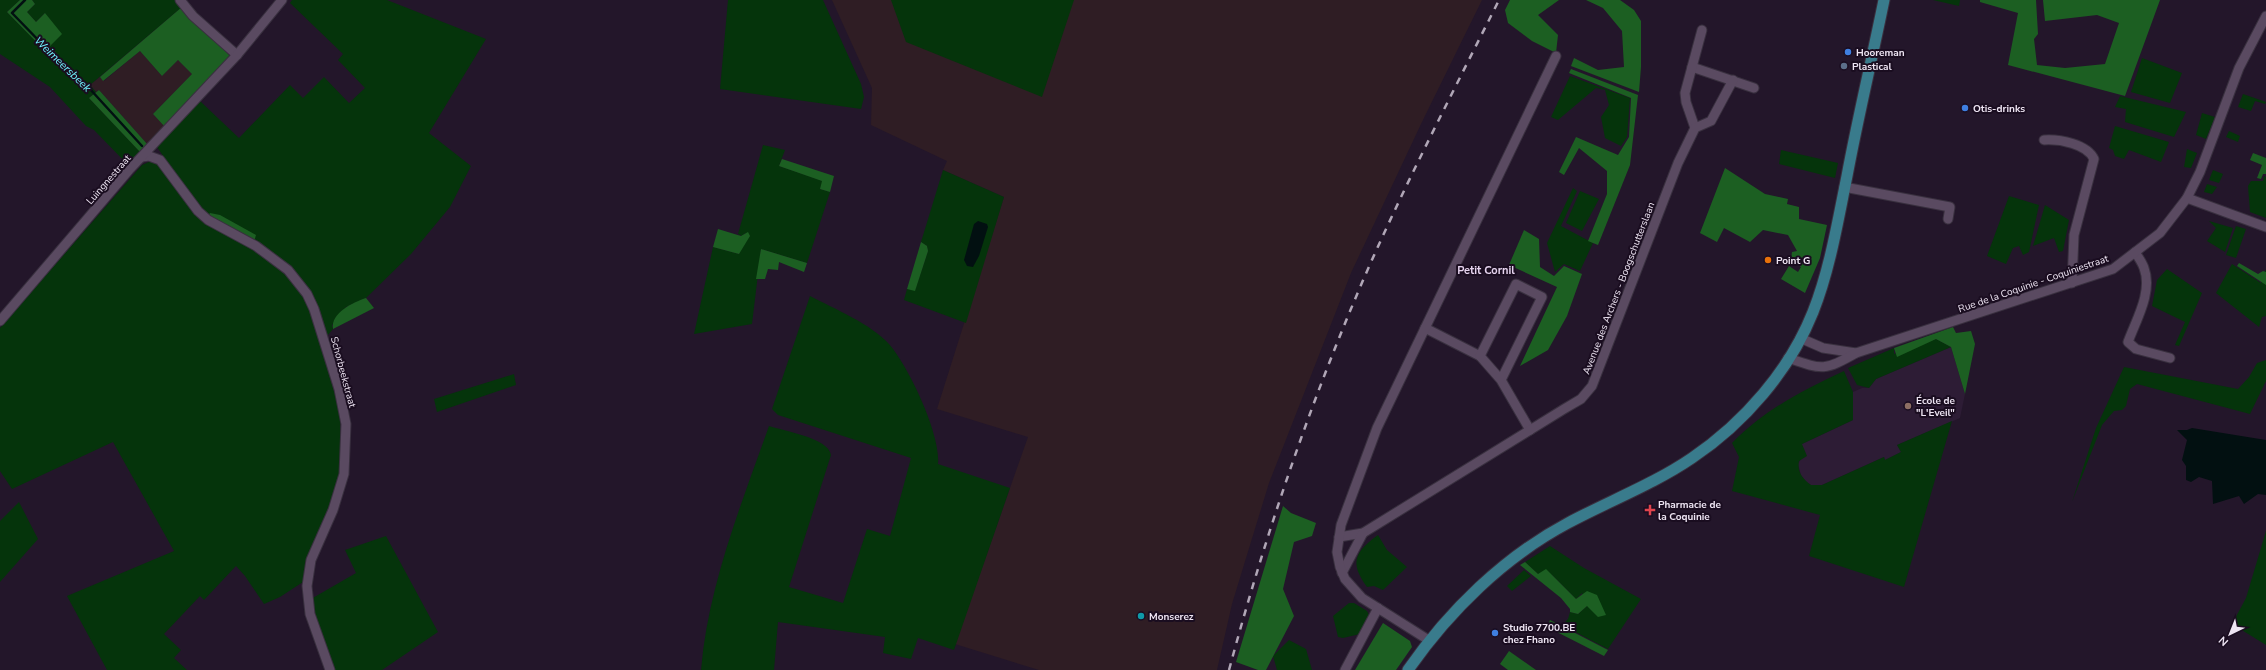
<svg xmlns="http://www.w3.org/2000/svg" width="2266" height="670" font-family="'Nunito Sans',sans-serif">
<rect width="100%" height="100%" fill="#23162a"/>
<polygon fill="#2d1c35" points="1951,347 1965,394 1960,418 1897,445 1901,452 1885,460 1884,457 1822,485 1811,485 1806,482 1801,475 1798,464 1801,459 1802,444 1853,420 1853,392 1862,388 1869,388 1876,379"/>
<g fill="#2f1d24">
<polygon points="832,0 1482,0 1421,124 1351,273 1269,483 1232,604 1217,670 1039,670 955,644 1028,437 937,409 1004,197 943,170 947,161 871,125 872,88"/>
<polygon points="140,51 162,76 178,60 192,74 153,114 165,127 148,145 99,90 96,92 90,85 100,77 104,81"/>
</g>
<g fill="#05340b">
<polygon points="0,0 20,0 7,12 53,59 48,47 45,13 36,22 27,12 35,4 32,0 177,0 182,7 90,85 96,92 89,98 141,153 129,166 94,130 86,126 50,87 0,54"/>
<polygon points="292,0 387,0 486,39 429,133 471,166 450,207 411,254 366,298 346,307 332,325 333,329 327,336 307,287 208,216 196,204 157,147 200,101 239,138 290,85 303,98 324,77 349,103 365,88 338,60 343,54 290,3"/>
<polygon points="728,0 823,0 861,84 864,97 861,109 720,89"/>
<polygon points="891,0 1074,0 1042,97 906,42"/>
<polygon points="1933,0 1960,0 1959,6"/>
<polygon points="2142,58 2182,73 2170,103 2131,92"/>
<polygon points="1570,76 1630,98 1627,137 1621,146 1605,138 1601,117 1609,105 1605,90 1596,88 1558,120 1551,117"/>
<polygon points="2243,94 2266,102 2265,104 2255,101 2251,111 2238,107"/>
<polygon points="2120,96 2186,112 2174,137 2125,122 2126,109 2115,107"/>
<polygon points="2202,113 2215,117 2206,139 2196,135"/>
<polygon points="2115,126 2169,142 2161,162 2129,150 2124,159 2115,156 2113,150 2109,148"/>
<polygon points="2229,131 2240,136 2238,142 2226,137"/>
<polygon points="763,145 785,150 779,166 823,181 820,189 830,192 807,263 761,249 752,324 694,334 713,247 739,254 745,233 742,236 738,234"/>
<polygon points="2187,149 2197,153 2191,168 2184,167"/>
<polygon points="1781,150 1838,163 1835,178 1779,164"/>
<polygon points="151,161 157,161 187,203 261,254 296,284 305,299 313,319 340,412 341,467 333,496 308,558 303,582 280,597 264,604 245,576 236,566 204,600 200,596 164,634 181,650 174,658 187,670 107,670 67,596 174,551 113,442 12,489 0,471 0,328 142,165"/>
<polygon points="943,170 1004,197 966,323 904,300 907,289 915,290 928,251 927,246 921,242"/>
<polygon points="2213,170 2223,174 2219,183 2209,180"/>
<polygon points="2264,176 2266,177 2266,218 2250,212 2248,186 2251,181 2263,181"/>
<polygon points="2207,184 2217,187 2212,194 2204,192"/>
<polygon points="1573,188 1577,191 1561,226 1593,243 1580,271 1564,264 1555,272 1547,243"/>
<polygon points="1580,191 1599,199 1582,231 1566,223"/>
<polygon points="2009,196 2039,205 2029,252 2023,255 2019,246 2013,248 2006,264 1987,256"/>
<polygon points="2045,205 2069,220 2063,251 2059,252 2054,238 2033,246"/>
<polygon points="2209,221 2233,228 2225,252 2207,241 2216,228"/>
<polygon points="2236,226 2246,229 2236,258 2226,255"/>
<polygon points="2232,264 2261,283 2266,269 2266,316 2262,317 2259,327 2216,293"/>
<polygon points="2167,269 2202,293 2179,346 2175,345 2185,322 2152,306 2157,280"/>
<path d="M810,296C835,309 871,324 889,344C909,367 941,435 938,464L1010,488L954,650L918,638L911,659L883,653L885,637L778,622L774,670H701C708,586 741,505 769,426C784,431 829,438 831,455L789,587L843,603L867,529L890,536L911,458L778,415L772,409Z"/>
<polygon points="1936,339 1951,347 1876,379 1869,388 1857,385 1848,368 1894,348 1894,354"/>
<polygon points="2266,360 2266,381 2250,414 2137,384 2130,389 2126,406 2122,410 2114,411 2102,425 2072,502 2096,428 2124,367 2238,389 2249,377 2257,363"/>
<path d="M1844,371L1853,392V420L1802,444L1807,456L1799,461C1797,471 1802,479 1811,485H1822L1884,457L1885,460L1901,452L1897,445L1952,421L1904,587L1809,556L1820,515L1732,491L1739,457L1732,443C1767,408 1800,392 1844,371Z"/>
<polygon points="514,374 516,385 437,412 434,399"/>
<polygon points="19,502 38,539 0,582 0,521"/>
<polygon points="2266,531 2266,645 2232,624 2246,598"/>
<path d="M1378,535L1387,550L1407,567L1383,590L1374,586L1367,587C1349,562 1355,552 1378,535Z"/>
<polygon points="386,536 438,632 382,670 333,670 321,639 311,599 356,573 345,550"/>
<polygon points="1550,546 1584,568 1641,599 1608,649 1562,625 1568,619 1570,612 1578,614 1587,606 1582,593 1576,599 1552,575 1538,574 1525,562"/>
<polygon points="1524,570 1531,576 1512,591 1507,586"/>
<polygon points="1349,603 1354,603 1367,611 1369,615 1360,634 1343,638 1338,637 1333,616"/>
<polygon points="1289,640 1306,649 1312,670 1277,670 1273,656"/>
</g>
<g fill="#1c5f22">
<polygon points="20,0 32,0 35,4 27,12 36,22 45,13 62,34 49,47 56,52 57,57 53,59 7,12"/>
<polygon points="1510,0 1559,0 1538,15 1558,35 1556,53 1532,41 1508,23 1505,10"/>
<polygon points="1586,0 1620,0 1634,10 1641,21 1641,67 1639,92 1571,66 1574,58 1598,70 1624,67 1622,31 1603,8"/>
<polygon points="1980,0 2036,0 2038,34 2034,39 2037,65 2065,68 2105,64 2119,23 2097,15 2045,21 2043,0 2160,0 2125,96 2008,65 2018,13 1980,2"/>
<polygon points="182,7 230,56 165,127 153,114 192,74 178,60 162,76 140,51 103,81 100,77"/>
<polygon points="1571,69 1638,95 1630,165 1598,245 1588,241 1607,194 1607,171 1579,148 1564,175 1559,172 1576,137 1618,155 1629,137 1631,98 1569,73"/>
<polygon points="99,90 148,145 141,153 89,98"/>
<polygon points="2253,153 2266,158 2266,174 2263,174 2261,179 2257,178 2262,165 2250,160"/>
<polygon points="782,159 834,176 830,192 820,189 822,181 779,166"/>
<polygon points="1725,168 1765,194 1788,199 1787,204 1799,207 1799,219 1827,225 1820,258 1805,293 1781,279 1789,266 1798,272 1801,267 1791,260 1792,252 1797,251 1788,235 1763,230 1750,242 1724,228 1717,242 1700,233"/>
<polygon points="210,213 220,215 256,235 254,242 208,216"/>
<polygon points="718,229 741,236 748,232 750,236 739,254 713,247"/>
<polygon points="1524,230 1539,239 1540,267 1554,276 1564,266 1582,274 1567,316 1548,350 1520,366 1557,287 1509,265"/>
<polygon points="921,242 927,246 928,251 915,291 907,289"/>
<polygon points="761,249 807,263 804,272 779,262 778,270 768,269 765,279 756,279"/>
<polygon points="2239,263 2258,274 2263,271 2266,272 2266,285 2237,266"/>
<path d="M366,298L374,308L333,329C330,313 354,302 366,298Z"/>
<polygon points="1953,327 1956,333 1971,331 1975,344 1965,394 1951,347 1936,339 1897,357 1894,348"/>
<polygon points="1283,506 1291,513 1316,523 1312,536 1294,542 1283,589 1294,616 1266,670 1258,670 1236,662"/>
<polygon points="1525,562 1538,574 1546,569 1576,599 1587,591 1597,595 1606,615 1598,617 1587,606 1578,614 1570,612 1570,609 1561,598 1520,565"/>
<polygon points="1550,620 1608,650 1604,656 1547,627"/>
<polygon points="1383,623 1410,641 1412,647 1396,670 1355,670"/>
<polygon points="1509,651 1536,670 1508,670 1500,664"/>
</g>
<g fill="#021011">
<polygon points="978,221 987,224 988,227 979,256 973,267 967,266 964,260 974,224"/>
<polygon points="2192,428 2266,440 2266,495 2258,494 2244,504 2239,496 2213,504 2212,481 2199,477 2191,482 2186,480 2186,466 2182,460 2187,440 2177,430 2187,430"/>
</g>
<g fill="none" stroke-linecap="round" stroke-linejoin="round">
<polyline stroke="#021011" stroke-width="2.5" points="25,0 12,13 46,48 79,77 142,146"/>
<g stroke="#39303f" stroke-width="11">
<g id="minor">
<polyline points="180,0 193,16 237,55"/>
<polyline points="1692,67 1754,88"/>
<polyline points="1695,128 1686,102 1685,93 1702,30"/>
<path d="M2044,140C2060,139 2087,144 2094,159L2074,235L2072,283"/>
<polyline points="142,157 149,156 160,160 198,211 208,220 256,246 288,270 307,294 314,309 339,389 346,424 344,474 333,510 311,560 307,586 310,614 330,670"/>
<polyline points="1844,187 1950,207 1948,219"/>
<polyline points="2187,198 2266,227"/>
<path d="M2135,252C2138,257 2142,262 2144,268C2153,292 2136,320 2128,342L2136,349L2170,358"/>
<polyline points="0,321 129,170 237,55 282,0"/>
<polyline points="1425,328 1480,356"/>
<polyline points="1800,338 1823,348 1856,353"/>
<path d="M1788,358C1823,370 1824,371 1856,353L2113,269L2160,233L2187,198L2200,172L2239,68L2266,16"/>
<polyline points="1501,380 1480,356 1516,284 1542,297 1501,380 1530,430"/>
<polyline points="1339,537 1363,533 1564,409 1581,399 1592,386 1678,163 1695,128 1711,121 1733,80"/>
<polyline points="1342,573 1363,533"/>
<polyline points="1430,641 1362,598 1345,579 1340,567 1337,552 1341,525 1377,428 1556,56"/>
<polyline points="1345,670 1378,608"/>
</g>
</g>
<g stroke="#39303f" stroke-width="13">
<path id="major" d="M1408,670C1449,611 1504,557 1568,523C1609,501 1654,484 1692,458C1744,423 1790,370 1813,312C1830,269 1838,220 1847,176C1858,117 1872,59 1884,0"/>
</g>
<use href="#minor" stroke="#5a4a61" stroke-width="9"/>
<use href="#major" stroke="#397b8c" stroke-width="11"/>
<path stroke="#b1a7b7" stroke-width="2.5" stroke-dasharray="7 7" stroke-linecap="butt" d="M1229,670C1265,536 1309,406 1364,278C1405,184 1453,92 1499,0"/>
</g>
<g fill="#3f7fe0" stroke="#1a0d20" stroke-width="1.5">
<circle cx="1848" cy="52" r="4"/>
<circle cx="1965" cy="108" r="4"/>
<circle cx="1495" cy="633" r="4"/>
</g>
<circle fill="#5c6f8a" stroke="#1a0d20" stroke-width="1.5" cx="1844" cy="66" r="4"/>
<circle fill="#e8710a" stroke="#1a0d20" stroke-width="1.5" cx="1768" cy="260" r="4"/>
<circle fill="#8d6e63" stroke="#1a0d20" stroke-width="1.5" cx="1908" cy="406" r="4"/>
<path fill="#e0444e" stroke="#1a0d20" stroke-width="1.5" d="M1648 504h4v4h4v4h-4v4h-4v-4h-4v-4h4z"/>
<circle fill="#0f9aa8" stroke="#1a0d20" stroke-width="1.5" cx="1141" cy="616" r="4"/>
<g text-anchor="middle" stroke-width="4" stroke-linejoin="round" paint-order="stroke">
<g font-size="10" font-weight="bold" fill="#eee5f3" stroke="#1a0d20" text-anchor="start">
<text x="1856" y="56">Hooreman</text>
<text x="1852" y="70">Plastical</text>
<text x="1973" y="112">Otis-drinks</text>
<text x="1776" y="264">Point G</text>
<text x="1916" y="404">École de<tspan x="1916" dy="12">"L'Eveil"</tspan></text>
<text x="1658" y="508">Pharmacie de<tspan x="1658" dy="12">la Coquinie</tspan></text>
<text x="1149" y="620">Monserez</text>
<text x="1503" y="631">Studio 7700.BE<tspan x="1503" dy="12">chez Fhano</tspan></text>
</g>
<g font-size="10" fill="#eee5f3" stroke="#1a0d20">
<text transform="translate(108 179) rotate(-49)" y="4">Luingnestraat</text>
<text transform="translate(2033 283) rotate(-19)" y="4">Rue de la Coquinie - Coquiniestraat</text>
<text transform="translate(1618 288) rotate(-69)" y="4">Avenue des Archers - Boogschutterslaan</text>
<text transform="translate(344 372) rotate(75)" y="4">Schorbeekstraat</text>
</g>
<g font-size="11" font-style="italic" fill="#70f4ff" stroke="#1a0d20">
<text transform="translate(63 64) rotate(44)" y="4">Weimeersbeek</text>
</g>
<g font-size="11" font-weight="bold" fill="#e6d4ef" stroke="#1a0d20">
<text x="1486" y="274">Petit Cornil</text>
</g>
</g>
<g transform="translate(2230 634) rotate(223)" stroke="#1a0d20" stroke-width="3" paint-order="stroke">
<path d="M0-3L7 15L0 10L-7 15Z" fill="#eee5f3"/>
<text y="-6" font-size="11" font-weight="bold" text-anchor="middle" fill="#eee5f3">N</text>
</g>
</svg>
